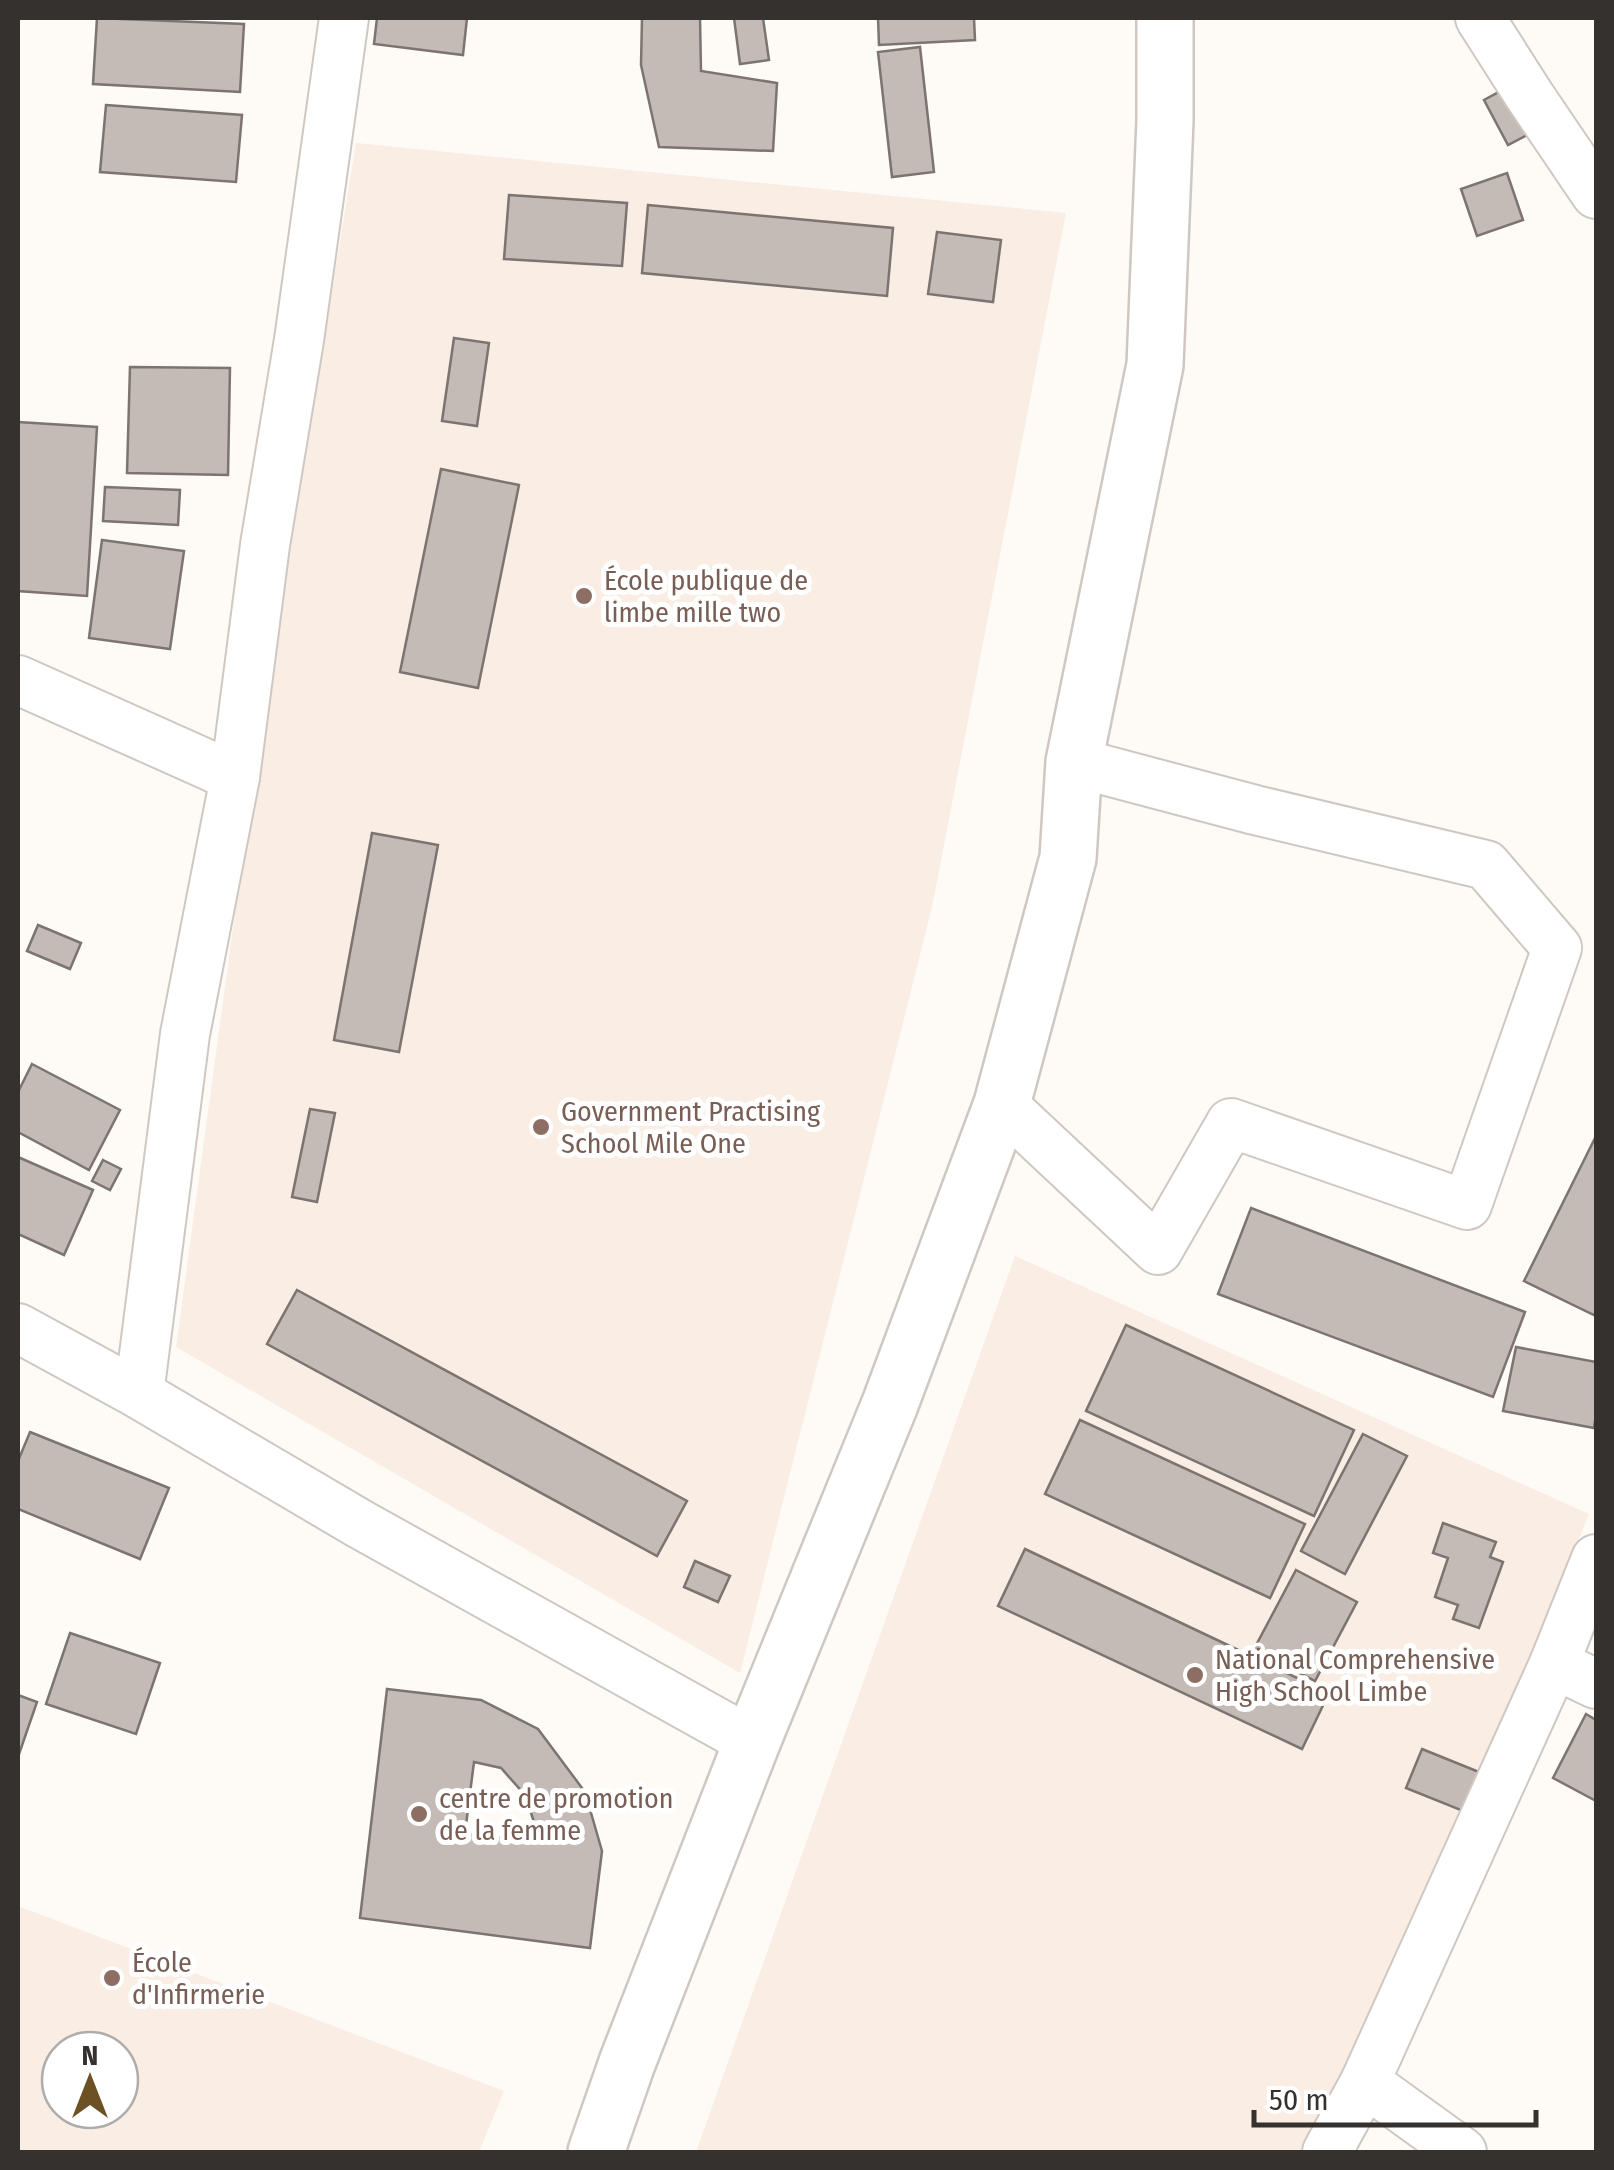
<svg xmlns="http://www.w3.org/2000/svg" width="1614" height="2170" font-family="'Fira Sans Condensed',sans-serif">
<rect width="100%" height="100%" fill="#fefaf6"/>
<g fill="#f9ede4" fill-rule="evenodd">
<polygon points="356,143 1066,213 932,907 740,1673 176,1347 255,767"/>
<polygon points="1015,1256 1589,1514 1459,1837 1310,2152 696,2152"/>
<path d="M18,1906L504,2091L479,2152H18ZM60,2050H120V2110H60Z"/>
</g>
<g fill="#c4bbb7" stroke="#7c7471" stroke-width="2.5" fill-rule="evenodd">
<polygon points="97,18 244,24 240,92 93,84"/>
<polygon points="377,18 467,18 463,55 374,44"/>
<polygon points="642,18 700,18 701,71 777,83 773,151 659,147 641,65"/>
<polygon points="734,18 763,18 769,60 740,64"/>
<polygon points="878,18 974,18 975,40 879,45"/>
<polygon points="920,47 934,172 892,177 878,52"/>
<polygon points="1508,87 1533,132 1508,145 1484,100"/>
<polygon points="106,105 242,115 236,182 100,172"/>
<polygon points="1507,173 1523,220 1477,236 1461,189"/>
<polygon points="509,195 627,203 622,266 504,259"/>
<polygon points="648,205 893,228 887,296 642,273"/>
<polygon points="937,232 1001,240 993,302 928,294"/>
<polygon points="454,338 489,343 477,426 442,421"/>
<polygon points="130,367 230,368 228,475 127,473"/>
<polygon points="18,422 97,427 87,596 18,591"/>
<polygon points="441,469 519,485 478,688 400,672"/>
<polygon points="105,487 180,490 178,525 103,521"/>
<polygon points="102,540 184,551 170,649 89,638"/>
<polygon points="372,833 438,845 399,1052 334,1040"/>
<polygon points="38,925 81,943 70,969 27,951"/>
<polygon points="32,1064 120,1110 89,1170 18,1132 18,1092"/>
<polygon points="310,1109 335,1113 317,1202 292,1197"/>
<polygon points="1596,1136 1596,1311 1594,1315 1524,1281"/>
<polygon points="18,1157 93,1190 64,1255 18,1234"/>
<polygon points="103,1160 121,1169 110,1190 92,1181"/>
<polygon points="1251,1208 1525,1312 1493,1397 1218,1294"/>
<polygon points="297,1290 687,1501 657,1556 267,1344"/>
<polygon points="1126,1325 1354,1430 1314,1516 1086,1411"/>
<polygon points="1516,1347 1596,1362 1596,1414 1594,1428 1503,1411"/>
<polygon points="1080,1420 1305,1524 1270,1598 1045,1494"/>
<polygon points="30,1432 169,1488 140,1559 18,1509 18,1461"/>
<polygon points="1363,1434 1407,1456 1345,1574 1301,1551"/>
<polygon points="1443,1523 1496,1542 1490,1557 1503,1562 1479,1628 1453,1619 1458,1605 1435,1597 1448,1558 1433,1553"/>
<polygon points="1025,1549 1329,1693 1302,1749 998,1606"/>
<polygon points="695,1561 730,1576 718,1602 684,1587"/>
<polygon points="1296,1570 1357,1602 1315,1681 1254,1649"/>
<polygon points="70,1633 160,1663 136,1734 46,1704"/>
<path d="M387,1689L481,1700L538,1729L585,1792L602,1851L590,1948L360,1918ZM474,1762L501,1768L525,1795L541,1843L465,1833Z"/>
<polygon points="18,1695 37,1702 18,1757"/>
<polygon points="1586,1714 1596,1720 1596,1801 1553,1778"/>
<polygon points="1422,1749 1479,1772 1463,1811 1406,1788"/>
</g>
<g fill="none" stroke-linecap="round" stroke-linejoin="round">
<g stroke="#cfc8c2" stroke-width="52">
<g id="minor">
<polyline points="1480,18 1529,95 1596,194"/>
<polyline points="18,680 235,777"/>
<polyline points="1002,1104 1158,1250 1231,1123 1467,1205 1557,948 1486,865 1255,810 1074,762"/>
<polyline points="18,1328 139,1394 360,1524 752,1742"/>
<polyline points="139,1394 185,1034 235,777 265,545 299,340 344,18"/>
<polyline points="1554,1664 1596,1684"/>
<polyline points="1365,2082 1462,2152"/>
<polyline points="1327,2152 1365,2082 1554,1664 1596,1559"/>
</g>
</g>
<g stroke="#cfc8c2" stroke-width="60">
<polyline id="highway" points="596,2152 627,2063 752,1742 890,1404 1002,1104 1068,858 1074,762 1155,365 1165,120 1165,18"/>
</g>
<use href="#minor" stroke="#fff" stroke-width="48"/>
<use href="#highway" stroke="#fff" stroke-width="55"/>
</g>
<g fill="#8d6e63" stroke="#fff" stroke-width="4">
<circle cx="584" cy="596" r="10"/>
<circle cx="541" cy="1127" r="10"/>
<circle cx="1195" cy="1675" r="10"/>
<circle cx="419" cy="1814" r="10"/>
<circle cx="112" cy="1978" r="10"/>
</g>
<g text-anchor="middle" stroke-width="10" stroke-linejoin="round" paint-order="stroke">
<g font-size="28" fill="#785e54" stroke="#fff" text-anchor="start">
<text x="604" y="590">École publique de<tspan x="604" dy="32">limbe mille two</tspan></text>
<text x="561" y="1121">Government Practising<tspan x="561" dy="32">School Mile One</tspan></text>
<text x="1215" y="1669">National Comprehensive<tspan x="1215" dy="32">High School Limbe</tspan></text>
<text x="439" y="1808">centre de promotion<tspan x="439" dy="32">de la femme</tspan></text>
<text x="132" y="1972">École<tspan x="132" dy="32">d'Infirmerie</tspan></text>
</g>
</g>
<rect width="1614" height="2170" fill="none" stroke="#34312f" stroke-width="40"/>
<g transform="translate(90 2080)"><circle r="48" fill="#ffffff" stroke="#aeadac" stroke-width="2.5"/>
<path d="M0-8L18 38L0 25L-18 38Z" fill="#6b5123"/>
<text y="-15" font-size="28" font-weight="bold" text-anchor="middle" fill="#34312f">N</text>
</g>
<path d="M1254 2110v15h282v-15" fill="none" stroke="#34312f" stroke-width="5"/>
<text x="1269" y="2110" font-size="30" fill="#34312f" stroke="#ffffff" stroke-width="8" paint-order="stroke">50 m</text>
</svg>
